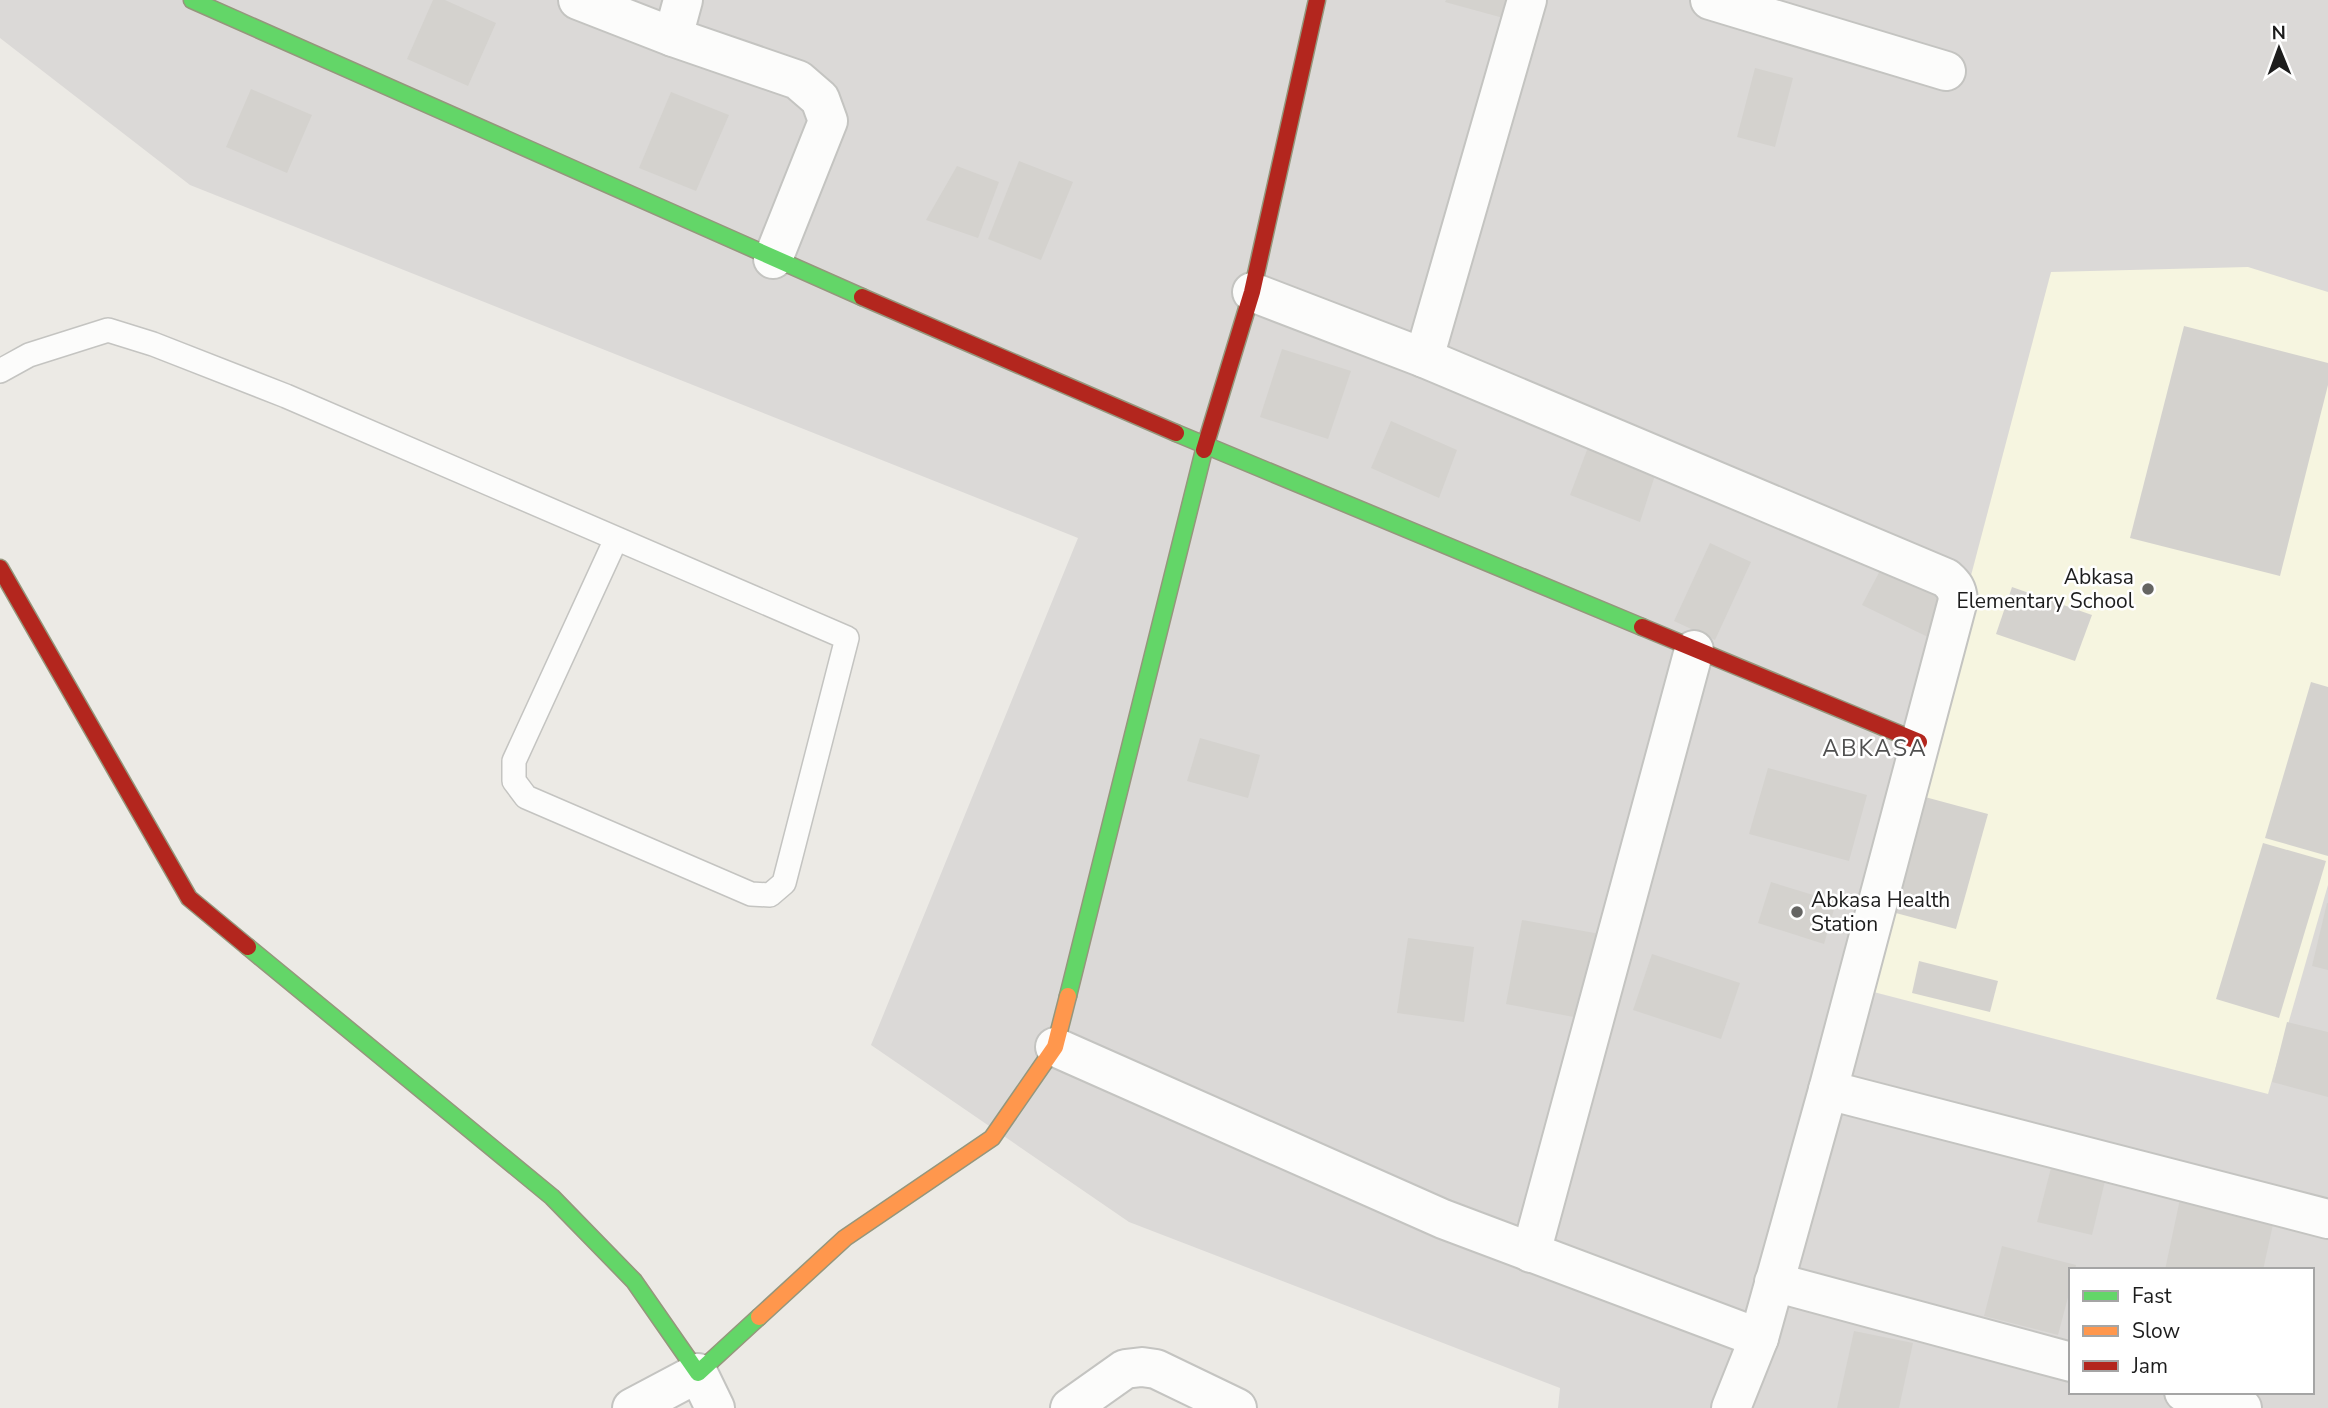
<svg xmlns="http://www.w3.org/2000/svg" width="2328" height="1408" font-family="'Nunito Sans',sans-serif">
<rect width="100%" height="100%" fill="#eceae5"/>
<path fill="#dbd9d7" fill-rule="evenodd" d="M0,0H2328V1408H1558L1560,1388L1129,1222L871,1045L1078,538L190,185L0,38ZM2071,1270H2312V1392H2071Z"/>
<polygon fill="#f6f5e0" points="2248,267 2328,292 2328,885 2268,1094 1862,989 2051,272"/>
<g fill="#d4d2ce">
<polygon points="433,0 445,0 496,23 468,86 407,59"/>
<polygon points="1446,0 1512,0 1507,19 1445,2"/>
<polygon points="1755,68 1793,78 1775,147 1737,137"/>
<polygon points="251,89 312,115 287,173 226,147"/>
<polygon points="671,92 729,115 696,191 639,168"/>
<polygon points="1019,161 1073,182 1041,260 988,239"/>
<polygon points="957,166 999,182 978,238 926,220"/>
<polygon points="2184,326 2328,363 2328,385 2280,576 2130,538"/>
<polygon points="1282,349 1351,371 1328,439 1260,417"/>
<polygon points="1391,421 1457,450 1439,498 1371,468"/>
<polygon points="1590,442 1657,469 1640,522 1570,495"/>
<polygon points="1710,543 1751,562 1715,640 1674,621"/>
<polygon points="1882,567 1949,600 1930,638 1862,605"/>
<polygon points="2012,587 2092,615 2075,661 1996,634"/>
<polygon points="2311,682 2328,687 2328,856 2265,838"/>
<polygon points="1200,738 1260,755 1248,798 1187,781"/>
<polygon points="1768,768 1867,795 1849,861 1749,834"/>
<polygon points="1925,797 1988,814 1956,929 1892,912"/>
<polygon points="2263,843 2326,861 2279,1018 2216,999"/>
<polygon points="1771,882 1836,902 1824,944 1758,923"/>
<polygon points="2327,903 2328,903 2328,970 2312,966"/>
<polygon points="1522,920 1600,934 1584,1019 1506,1004"/>
<polygon points="1408,938 1474,947 1464,1022 1397,1013"/>
<polygon points="1652,954 1740,983 1721,1039 1633,1010"/>
<polygon points="1919,961 1998,981 1990,1012 1912,993"/>
<polygon points="2287,1022 2328,1032 2328,1097 2272,1082"/>
<polygon points="2051,1168 2105,1181 2092,1235 2037,1222"/>
<polygon points="2180,1199 2274,1220 2263,1270 2165,1270"/>
<polygon points="2002,1246 2076,1265 2075,1270 2071,1270 2071,1286 2058,1335 1984,1316"/>
<polygon points="1854,1331 1913,1343 1899,1408 1837,1408"/>
</g>
<g fill="none" stroke-linecap="round" stroke-linejoin="round">
<g stroke="#c4c4c1" stroke-width="26">
<polyline id="lane" points="0,371 29,355 108,330 153,344 286,396 847,638 784,883 770,895 751,894 526,797 514,781 514,761 616,539"/>
</g>
<g stroke="#c4c4c1" stroke-width="42">
<g id="street">
<polyline points="578,0 673,37 798,80 820,99 828,121 773,259"/>
<polyline points="1710,0 1946,71"/>
<polyline points="673,37 683,0"/>
<path d="M1252,292L1424,358L1946,578C1954,585 1957,589 1958,600L1828,1090L1759,1338L1731,1408"/>
<polyline points="1424,358 1527,0"/>
<polyline points="1055,1047 1443,1219 1759,1338"/>
<polyline points="1828,1090 2328,1219"/>
<polyline points="1531,1253 1694,650"/>
<polyline points="1774,1282 2071,1362"/>
<polyline points="2184,1392 2242,1408"/>
<polyline points="632,1408 698,1373 715,1408"/>
<polyline points="1070,1408 1125,1369 1142,1367 1156,1369 1237,1408"/>
</g>
</g>
<g stroke="#95967c" stroke-width="19">
<g id="fast">
<polyline points="192,0 862,297"/>
<polyline points="1176,433 1642,627"/>
<polyline points="248,947 552,1197 634,1281 698,1373 759,1317"/>
<polyline points="1068,996 1204,450"/>
</g>
</g>
<g stroke="#95967c" stroke-width="19">
<polyline id="slow" points="759,1317 845,1238 992,1138 1055,1047 1068,996"/>
</g>
<g stroke="#95967c" stroke-width="19">
<g id="jam">
<polyline points="862,297 1176,433"/>
<polyline points="1204,450 1252,292 1317,0"/>
<polyline points="0,568 189,898 248,947"/>
<polyline points="1642,627 1919,742"/>
</g>
</g>
<use href="#lane" stroke="#fcfcfb" stroke-width="23"/>
<use href="#street" stroke="#fcfcfb" stroke-width="38"/>
<use href="#fast" stroke="#63d668" stroke-width="16"/>
<use href="#slow" stroke="#ff974d" stroke-width="16"/>
<use href="#jam" stroke="#b3261e" stroke-width="16"/>
</g>
<g fill="#656563" stroke="#fff" stroke-width="2.5">
<circle cx="2148" cy="589" r="7"/>
<circle cx="1797" cy="912" r="7"/>
</g>
<g text-anchor="middle" stroke-width="5" stroke-linejoin="round" paint-order="stroke">
<g font-size="21" fill="#1d1d1d" stroke="#fff" text-anchor="end">
<text x="2134" y="584">Abkasa<tspan x="2134" dy="24">Elementary School</tspan></text>
<text x="1811" y="907" text-anchor="start">Abkasa Health<tspan x="1811" dy="24">Station</tspan></text>
</g>
<g font-size="23" letter-spacing="2" fill="#505050" stroke="#fff">
<text x="1875" y="756">ABKASA</text>
</g>
</g>
<rect x="2069" y="1268" width="245" height="126" fill="#ffffff" stroke="#a5a5a5" stroke-width="2"/>
<rect x="2083" y="1291" width="35" height="10" fill="#63d668" stroke="#a5a5a5" stroke-width="2"/>
<text x="2132" y="1303" font-size="21" fill="#1d1d1d">Fast</text>
<rect x="2083" y="1326" width="35" height="10" fill="#ff974d" stroke="#a5a5a5" stroke-width="2"/>
<text x="2132" y="1338" font-size="21" fill="#1d1d1d">Slow</text>
<rect x="2083" y="1361" width="35" height="10" fill="#b3261e" stroke="#a5a5a5" stroke-width="2"/>
<text x="2132" y="1373" font-size="21" fill="#1d1d1d">Jam</text>
<g transform="translate(2279 49) rotate(359)" stroke="#ffffff" stroke-width="5" paint-order="stroke">
<path d="M0-5L12 26L0 18L-12 26Z" fill="#1d1d1d"/>
<text y="-10" font-size="19" font-weight="bold" text-anchor="middle" fill="#1d1d1d">N</text>
</g>
</svg>
